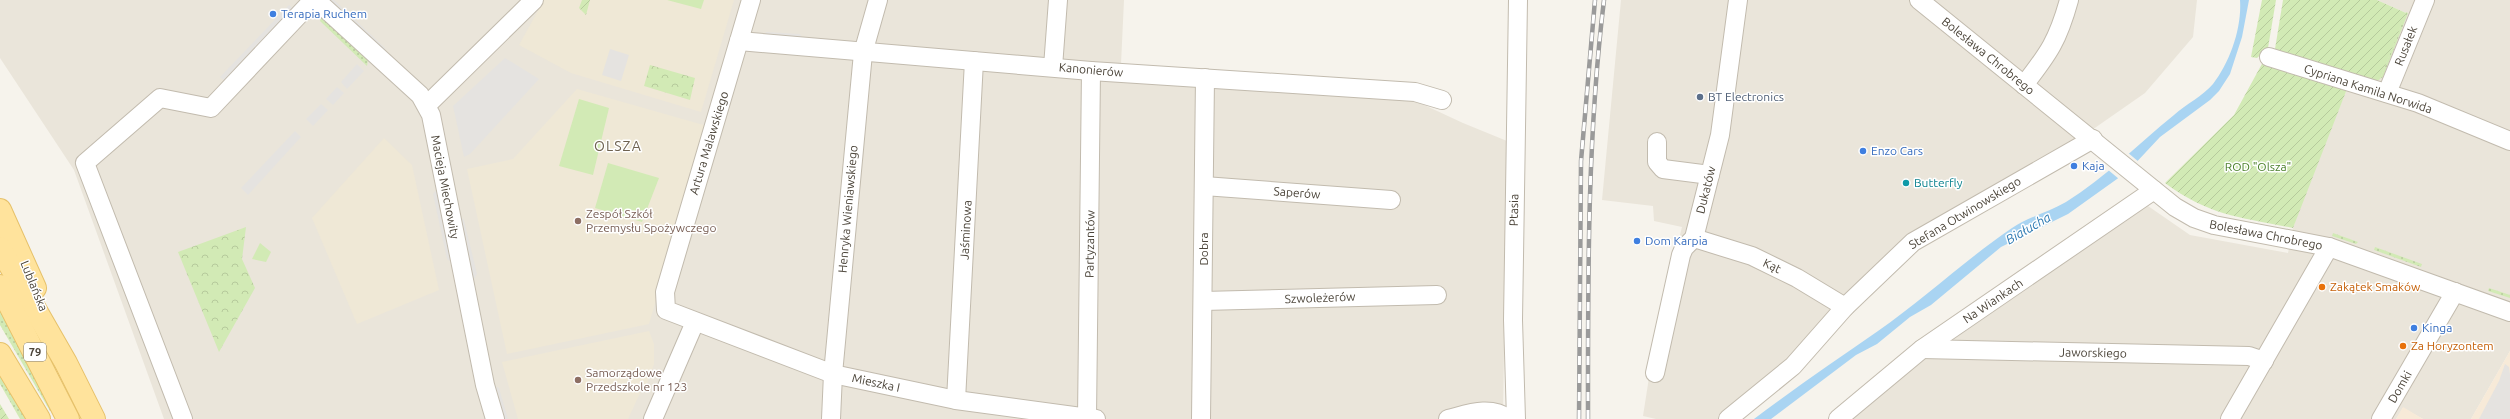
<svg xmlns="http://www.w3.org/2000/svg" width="2510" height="419" font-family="Ubuntu,sans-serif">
<defs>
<pattern id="grass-dots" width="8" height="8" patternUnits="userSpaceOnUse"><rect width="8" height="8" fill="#d2eab5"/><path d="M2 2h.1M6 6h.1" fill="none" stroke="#b6ca9c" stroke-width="1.8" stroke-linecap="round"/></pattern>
<pattern id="park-crowns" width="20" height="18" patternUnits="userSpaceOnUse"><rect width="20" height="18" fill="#d2eab5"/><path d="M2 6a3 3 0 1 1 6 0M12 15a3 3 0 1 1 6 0" fill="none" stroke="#b6ca9c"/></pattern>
<pattern id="garden-furrows" width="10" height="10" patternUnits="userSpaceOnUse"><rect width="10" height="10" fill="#d2eab5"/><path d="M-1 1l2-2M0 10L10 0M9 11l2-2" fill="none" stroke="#b6ca9c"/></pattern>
</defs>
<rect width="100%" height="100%" fill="#f6f3ec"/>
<g fill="#eae5da">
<polygon points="0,0 1124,0 1121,64 1111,73 1407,97 1463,123 1507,141 1503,419 164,419 74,170 0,58"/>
<polygon points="1621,0 2197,0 2193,37 2145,93 2056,155 1914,241 1822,335 1722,419 1656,419 1643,416 1657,326 1682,227 1654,221 1653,206 1602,200"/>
<polygon points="2377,0 2510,0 2510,351 2471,419 2423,419 2403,408 2396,419 1849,419 1920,362 2148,206 2190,235 2288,253 2293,228 2307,187 2347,89 2406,13"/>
</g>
<g fill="#f7ead8">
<polygon points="2510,351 2510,419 2471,419"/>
<polygon points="2403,407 2423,419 2396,419"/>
</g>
<g fill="#efe8d6">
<polygon points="544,0 734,0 701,112 571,73 519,45"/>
<polygon points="577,89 707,126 649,324 507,354 467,169 513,159"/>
<polygon points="384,138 412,165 439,290 357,324 312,218"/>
<polygon points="649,331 654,344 654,364 645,389 641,391 628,419 518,419 502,362"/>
</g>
<g fill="url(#grass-dots)">
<polygon points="2406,12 2408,13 2383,77 2377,81 2370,79 2380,79"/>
<polygon points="322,16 368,59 367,66 320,21"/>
<polygon points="2333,233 2358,242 2356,244 2332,236"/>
<polygon points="2375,247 2422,264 2421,267 2374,250"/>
<polygon points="2489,288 2510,295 2510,298 2488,291"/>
<polygon points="0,302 52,410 50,411 0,325"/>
<polygon points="0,369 29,419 20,419 0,384"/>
</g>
<g fill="url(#park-crowns)">
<polygon points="650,65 695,78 690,100 644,86"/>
<polygon points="246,227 242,259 255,288 219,352 178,252"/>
</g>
<g fill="url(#garden-furrows)">
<polygon points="582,0 590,0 586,15 579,8"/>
<polygon points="2262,0 2276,0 2268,48 2257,58 2251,57"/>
<polygon points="2283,0 2377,0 2406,13 2380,79 2376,80 2351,76 2274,55"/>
<path d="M2263,62L2347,89L2293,228C2239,217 2210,216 2165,183L2234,115Z"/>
<polygon points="0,404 9,419 0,419"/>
</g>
<g fill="#d2eab5">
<polygon points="667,0 704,0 701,9"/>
<polygon points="579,99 609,108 593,175 559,166"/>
<polygon points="608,163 659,178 642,222 595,208"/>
<polygon points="260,243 271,252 266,262 252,259"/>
</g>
<g fill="#e5e3e0">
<polygon points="326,0 334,0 385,48 385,54"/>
<polygon points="289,5 295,10 226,82 220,77"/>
<polygon points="766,32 800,34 804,42 762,39"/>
<polygon points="610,49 629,55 621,81 602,75"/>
<polygon points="505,58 539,79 470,154 464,157 453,106"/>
<polygon points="357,64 364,71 347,89 341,82"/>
<polygon points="337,87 344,93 333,105 326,99"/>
<polygon points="321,104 328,110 313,126 306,119"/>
<polygon points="295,131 301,137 248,195 241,188"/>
<polygon points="438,188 454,264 447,259 433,194"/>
<polygon points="456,213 464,220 477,274 471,284"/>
<polygon points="2505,364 2509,367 2510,374 2510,419 2479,419 2499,381"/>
<polygon points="493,385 499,388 508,419 503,419"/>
</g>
<path fill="#a9d4f2" d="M2240,0H2249L2242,37L2230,74L2219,91L2210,100L2160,137L2131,168L2117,179L2068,214L2001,247L1931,305L1910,317L1877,344L1856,355L1771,419H1754C1795,388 1836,360 1878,331C1924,299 1965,260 2012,228C2028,217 2049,212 2066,202C2105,178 2138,144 2174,115C2186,104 2203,96 2213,84C2230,62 2242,28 2240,0Z"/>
<polygon fill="#f6f3ec" points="2127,152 2139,162 2119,179 2107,169"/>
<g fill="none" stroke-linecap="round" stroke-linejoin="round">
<g stroke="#c2bbae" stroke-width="20">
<g id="minor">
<polyline points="316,0 420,95 431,115 485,385 495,419"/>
<polyline points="751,0 665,292 666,310 833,374 956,400 1096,419"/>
<polyline points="1919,0 2175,207 2194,218 2214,225 2329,247 2510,312"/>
<polyline points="739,41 1091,71 1415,92 1442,100"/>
<polyline points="2269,57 2418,103 2510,141"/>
<polyline points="1053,67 1058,0"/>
<path d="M2024,85C2049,53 2058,40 2069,0"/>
<polyline points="2387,93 2425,0"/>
<polyline points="427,105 534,0"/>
<polyline points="1657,142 1657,162 1663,169 1710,175"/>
<polyline points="1204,186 1391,200"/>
<polyline points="1694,238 1752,256 1797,278 1845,307"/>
<polyline points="1203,301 1437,295"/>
<polyline points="1922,349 2249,356 2264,361"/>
<polyline points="1655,373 1681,255 1684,248 1694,238 1720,135 1738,0"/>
<polyline points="956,400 974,61"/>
<polyline points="1087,418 1091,71"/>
<polyline points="183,419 85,163 160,98 211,108 313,0"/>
<polyline points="653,419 695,322"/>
<polyline points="831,419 833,374 863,53 878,0"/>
<polyline points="1201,419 1205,78"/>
<path d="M1448,419C1468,414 1490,405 1509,419"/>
<polyline points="1516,419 1513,320 1518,0"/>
<polyline points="1728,419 1793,366 1845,307 1913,242 2093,139"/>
<polyline points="1838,419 1922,349 2154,190"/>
<polyline points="2230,419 2329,247"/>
<polyline points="2381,419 2455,292"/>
</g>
</g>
<g stroke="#e6c16a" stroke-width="24">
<g id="major">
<polyline points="0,210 35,288"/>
<polyline points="0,248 66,363 94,419"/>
<polyline points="0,286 68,419"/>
<polyline points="0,354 39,419"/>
</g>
</g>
<use href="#minor" stroke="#fff" stroke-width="18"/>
<use href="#major" stroke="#ffe39c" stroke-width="22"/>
<g stroke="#9a9a9a" stroke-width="4.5">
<g id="rail">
<polyline points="1579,419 1581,161 1595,0"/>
<path d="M1588,419C1588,279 1587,139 1604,0"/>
</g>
</g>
<use href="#rail" stroke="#fff" stroke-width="3" stroke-dasharray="9" stroke-linecap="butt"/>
</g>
<g fill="#3f7fe0" stroke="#fff" stroke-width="1.5">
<circle cx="273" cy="14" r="4"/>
<circle cx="1863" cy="151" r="4"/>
<circle cx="2074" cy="166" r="4"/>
<circle cx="1637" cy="241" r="4"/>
<circle cx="2414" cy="328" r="4"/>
</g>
<circle fill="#5c6f8a" stroke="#fff" stroke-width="1.5" cx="1700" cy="97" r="4"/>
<circle fill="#0f9aa8" stroke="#fff" stroke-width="1.5" cx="1906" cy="183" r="4"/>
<g fill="#8d6e63" stroke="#fff" stroke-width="1.5">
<circle cx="578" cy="221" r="4"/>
<circle cx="578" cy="380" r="4"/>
</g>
<g fill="#e8710a" stroke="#fff" stroke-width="1.5">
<circle cx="2322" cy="287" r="4"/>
<circle cx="2403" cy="346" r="4"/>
</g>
<g text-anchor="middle" stroke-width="3" stroke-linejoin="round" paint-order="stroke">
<rect fill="#fff" stroke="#817c74" stroke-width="1" x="24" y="343" width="22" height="18" rx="3"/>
<g font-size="11" font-weight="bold" fill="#4b4439">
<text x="35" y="356">79</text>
</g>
<g font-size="12" fill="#366cbe" stroke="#fff" text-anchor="start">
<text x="281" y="18">Terapia Ruchem</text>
<text x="1871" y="155">Enzo Cars</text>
<text x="2082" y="170">Kaja</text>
<text x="1645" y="245">Dom Karpia</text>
<text x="2422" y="332">Kinga</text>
</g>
<g font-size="12" fill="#4b4439" stroke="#fff">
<text transform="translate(2406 46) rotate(-68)" y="4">Rusałek</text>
<text transform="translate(1988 56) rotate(39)" y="4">Bolesława Chrobrego</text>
<text transform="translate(1091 70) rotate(5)" y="4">Kanonierów</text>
<text transform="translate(2368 89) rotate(18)" y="4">Cypriana Kamila Norwida</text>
<text transform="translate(709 143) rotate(-73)" y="4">Artura Malawskiego</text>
<text transform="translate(445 187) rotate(79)" y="4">Macieja Miechowity</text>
<text transform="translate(1706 190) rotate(-76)" y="4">Dukatów</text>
<text transform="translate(1297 193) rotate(4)" y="4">Saperów</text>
<text transform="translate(848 209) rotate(-85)" y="4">Henryka Wieniawskiego</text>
<text transform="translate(1514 210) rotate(-89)" y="4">Ptasia</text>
<text transform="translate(1965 213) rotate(-31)" y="4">Stefana Otwinowskiego</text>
<text transform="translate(966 230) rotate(-87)" y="4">Jaśminowa</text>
<text transform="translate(2266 235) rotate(11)" y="4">Bolesława Chrobrego</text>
<text transform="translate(1090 244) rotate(-89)" y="4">Partyzantów</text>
<text transform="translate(1204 249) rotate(-90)" y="4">Dobra</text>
<text transform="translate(1772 266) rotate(25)" y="4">Kąt</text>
<text transform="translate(34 286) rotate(68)" y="4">Lublańska</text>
<text transform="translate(1320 298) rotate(-2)" y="4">Szwoleżerów</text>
<text transform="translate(1993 301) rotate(-34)" y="4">Na Wiankach</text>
<text transform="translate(2093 353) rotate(1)" y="4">Jaworskiego</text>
<text transform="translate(876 383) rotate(12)" y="4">Mieszka I</text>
<text transform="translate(2400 387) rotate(-60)" y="4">Domki</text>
</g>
<g font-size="12" fill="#4e5e75" stroke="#fff" text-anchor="start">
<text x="1708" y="101">BT Electronics</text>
</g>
<g font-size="12" fill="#4a7f2a" stroke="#fff">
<text x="2258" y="171">ROD "Olsza"</text>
</g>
<g font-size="12" fill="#0d838f" stroke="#fff" text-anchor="start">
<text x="1914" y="187">Butterfly</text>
</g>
<g font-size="12" fill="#785e54" stroke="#fff" text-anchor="start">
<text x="586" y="218">Zespół Szkół<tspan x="586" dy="14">Przemysłu Spożywczego</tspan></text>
<text x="586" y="377">Samorządowe<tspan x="586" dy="14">Przedszkole nr 123</tspan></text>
</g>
<g font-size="12" fill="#c56008" stroke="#fff" text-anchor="start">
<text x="2330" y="291">Zakątek Smaków</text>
<text x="2411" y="350">Za Horyzontem</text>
</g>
<g font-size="13" font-style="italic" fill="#2e7ab2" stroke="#fff">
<text transform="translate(2028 228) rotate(-30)" y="5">Białucha</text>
</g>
<g font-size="14" letter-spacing="1" fill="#6e6250" stroke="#fff">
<text x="618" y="151">OLSZA</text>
</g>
</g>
</svg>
